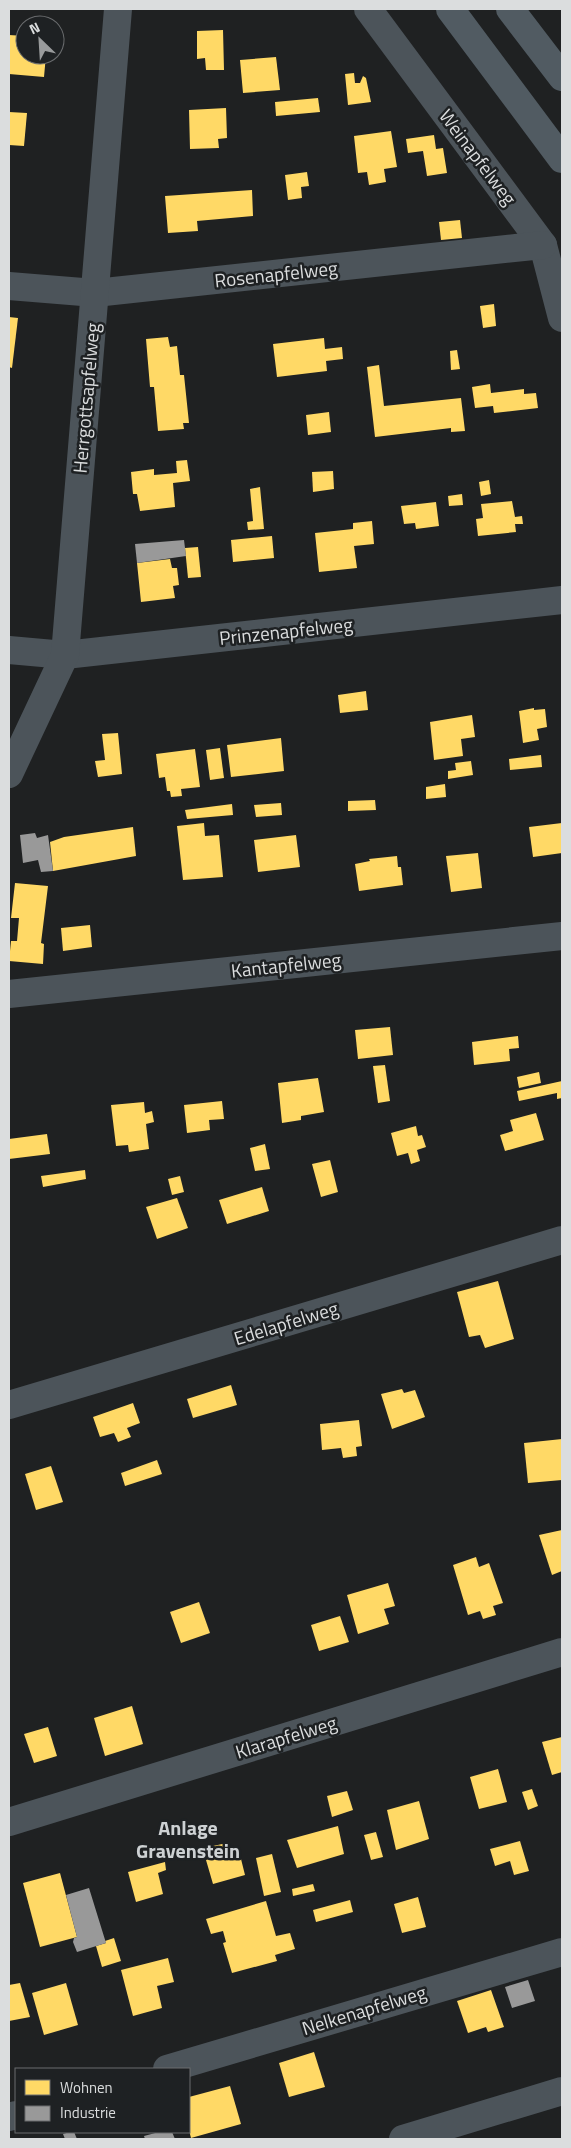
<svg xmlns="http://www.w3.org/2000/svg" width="571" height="2148" font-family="'Titillium Web',sans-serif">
<rect width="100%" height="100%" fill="#1f2122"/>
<g fill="#ffd966">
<polygon points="223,30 224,70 206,70 205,58 197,59 197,31"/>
<polygon points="9,35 25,36 25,55 46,55 44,77 9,74"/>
<polygon points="276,57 280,90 243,93 240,60"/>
<polygon points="354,73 355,83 360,83 363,76 366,78 371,102 348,105 345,74"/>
<polygon points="318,98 320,112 276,116 275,102"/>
<polygon points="226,108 227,138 218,139 219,148 190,149 189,110"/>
<polygon points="9,112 27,113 24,146 9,145"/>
<polygon points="391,131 397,167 384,169 386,182 369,185 367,172 358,173 354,136"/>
<polygon points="434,135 436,149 443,148 447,173 427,176 423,151 408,153 406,139"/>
<polygon points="307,172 309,186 301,187 302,198 288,200 285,175"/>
<polygon points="252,190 253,216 197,221 198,231 168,233 165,196"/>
<polygon points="460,220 462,238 441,240 439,222"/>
<polygon points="494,304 496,326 483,328 480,306"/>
<polygon points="9,317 18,318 12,368 9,367"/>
<polygon points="168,337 170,347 177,346 180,375 184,375 189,423 183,423 184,429 158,431 154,387 150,387 146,339"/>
<polygon points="324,338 325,349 342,347 343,359 326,361 327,371 277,377 273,344"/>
<polygon points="457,350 460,369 451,370 450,351"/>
<polygon points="379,365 384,406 461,398 465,431 451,432 451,428 375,437 367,367"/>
<polygon points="490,384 491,393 524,389 524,394 536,393 538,408 494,413 493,406 475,408 472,387"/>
<polygon points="329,412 331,432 308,435 306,415"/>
<polygon points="187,460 190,481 173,483 175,507 140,511 137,494 133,494 131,472 154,469 154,475 177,473 176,461"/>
<polygon points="333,471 334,489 313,492 312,472"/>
<polygon points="489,480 491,494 481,496 479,482"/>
<polygon points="260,487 264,529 248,530 247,522 253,521 250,489"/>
<polygon points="462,494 463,505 449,506 448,496"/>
<polygon points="512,501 515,517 522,516 523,524 515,524 516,532 478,536 476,519 483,518 481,504"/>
<polygon points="436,502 439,526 416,529 415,523 404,524 401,506"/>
<polygon points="372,521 374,544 354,546 357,568 319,572 315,533 353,529 353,523"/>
<polygon points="272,536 274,558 233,562 231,540"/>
<polygon points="198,547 201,577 188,578 185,548"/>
<polygon points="170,559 172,568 177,568 179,585 173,586 175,598 141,602 137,563"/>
<polygon points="366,691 368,710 340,713 338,695"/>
<polygon points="534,708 534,710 545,709 547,727 537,729 539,740 523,743 519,711"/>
<polygon points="472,715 475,737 461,739 463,756 434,760 430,722"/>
<polygon points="118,733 122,774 98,777 95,761 105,760 102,734"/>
<polygon points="281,738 284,771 231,777 227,745"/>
<polygon points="220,748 224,778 210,780 206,750"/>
<polygon points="195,749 200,787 181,789 182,796 171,797 170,791 167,791 165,777 159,778 156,754"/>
<polygon points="541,755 542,767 510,770 509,759"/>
<polygon points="471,761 473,775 448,779 448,771 456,770 455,763"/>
<polygon points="445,784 446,797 426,799 426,787"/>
<polygon points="375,800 376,810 348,811 348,801"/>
<polygon points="281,803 282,815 256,817 254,805"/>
<polygon points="232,804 233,815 187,819 185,810"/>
<polygon points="204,823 205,836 219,835 223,877 183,880 177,826"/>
<polygon points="562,823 562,853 533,857 529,827"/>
<polygon points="133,827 136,856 53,871 50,842 64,837"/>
<polygon points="296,835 300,867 258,872 254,840"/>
<polygon points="478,853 482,888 451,892 446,856"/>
<polygon points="397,856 398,867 401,867 403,885 359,891 355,864 370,861 369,859"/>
<polygon points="15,883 48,886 41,943 44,944 43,964 9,961 11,941 17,941 19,918 11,918"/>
<polygon points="90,925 92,947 63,951 61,928"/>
<polygon points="390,1027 393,1055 358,1059 355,1030"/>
<polygon points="518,1036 519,1048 509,1049 510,1061 474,1065 472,1042"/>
<polygon points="385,1065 390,1101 378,1103 373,1066"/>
<polygon points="539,1072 541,1083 519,1088 517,1077"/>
<polygon points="318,1078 324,1112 301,1116 301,1120 282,1123 278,1083"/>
<polygon points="562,1081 562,1098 557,1099 557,1093 519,1101 517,1091"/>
<polygon points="222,1101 224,1119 209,1120 210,1130 187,1133 184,1105"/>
<polygon points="144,1102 145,1113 152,1111 154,1122 146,1124 149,1149 129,1152 128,1145 116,1146 111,1105"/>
<polygon points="536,1113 544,1140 505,1151 500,1135 513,1131 510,1120"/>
<polygon points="416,1126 418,1136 422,1135 426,1147 417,1150 420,1161 411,1164 408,1153 397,1156 391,1133"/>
<polygon points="47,1134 50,1154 9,1159 9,1139"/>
<polygon points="265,1144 270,1169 255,1171 250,1148"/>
<polygon points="330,1160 338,1192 321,1197 312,1164"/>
<polygon points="85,1170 86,1179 43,1187 41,1176"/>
<polygon points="180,1176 184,1192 172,1195 168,1179"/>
<polygon points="262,1187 269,1211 227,1224 219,1200"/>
<polygon points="177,1198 188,1228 157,1239 146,1207"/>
<polygon points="498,1281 514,1339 485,1348 480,1335 469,1337 457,1292"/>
<polygon points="231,1385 237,1405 193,1418 187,1399"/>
<polygon points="402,1389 404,1393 415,1390 425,1417 392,1429 381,1394"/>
<polygon points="133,1403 140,1423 127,1428 131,1437 118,1442 114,1433 100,1437 93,1417"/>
<polygon points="359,1420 362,1446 356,1447 357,1456 343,1458 341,1448 322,1450 320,1424"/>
<polygon points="562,1439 562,1480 528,1483 524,1443"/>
<polygon points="157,1460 162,1474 125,1486 121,1473"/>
<polygon points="51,1466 63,1502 36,1510 25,1474"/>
<polygon points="562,1530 562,1571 552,1575 539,1535"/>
<polygon points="476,1557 479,1567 489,1563 503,1603 493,1606 496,1615 483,1619 480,1611 468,1615 453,1565"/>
<polygon points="388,1583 395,1606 384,1609 389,1624 358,1634 347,1595"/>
<polygon points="199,1602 210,1633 181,1643 170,1612"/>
<polygon points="340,1616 349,1642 319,1651 311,1625"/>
<polygon points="132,1706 143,1744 105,1756 94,1718"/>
<polygon points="48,1727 57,1756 34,1763 24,1734"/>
<polygon points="562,1737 562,1772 552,1775 542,1742"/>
<polygon points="498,1769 507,1802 479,1809 470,1777"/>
<polygon points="532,1789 538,1806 528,1810 522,1792"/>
<polygon points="347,1791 353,1810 332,1817 327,1796"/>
<polygon points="419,1801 429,1839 396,1850 387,1810"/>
<polygon points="338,1826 344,1854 297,1868 287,1840"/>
<polygon points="376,1832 383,1857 371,1860 364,1835"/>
<polygon points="520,1841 529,1871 514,1875 510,1861 495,1866 490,1849"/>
<polygon points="227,1843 230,1854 239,1851 245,1875 213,1884 206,1860 216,1857 213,1846"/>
<polygon points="272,1854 281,1892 264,1896 256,1858"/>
<polygon points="165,1862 166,1870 158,1873 163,1894 136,1902 128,1872"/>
<polygon points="60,1873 77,1937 40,1947 23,1883"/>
<polygon points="313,1884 315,1891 293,1896 292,1889"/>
<polygon points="418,1897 426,1927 402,1933 394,1904"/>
<polygon points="350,1900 353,1912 316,1922 313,1910"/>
<polygon points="266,1901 276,1936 290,1933 295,1949 275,1955 277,1961 232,1973 223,1943 226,1942 223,1931 211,1934 206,1919"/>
<polygon points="114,1938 121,1961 102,1967 96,1946 106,1943 105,1941"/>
<polygon points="168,1958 174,1982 157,1986 162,2008 133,2016 121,1970"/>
<polygon points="20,1983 30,2017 9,2021 9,1985"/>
<polygon points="66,1983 78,2025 44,2035 32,1993"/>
<polygon points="491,1990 504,2027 488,2032 486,2027 468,2033 457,2001"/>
<polygon points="314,2052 325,2087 289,2097 279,2063"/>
<polygon points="230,2086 241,2124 191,2138 189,2130 189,2097"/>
</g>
<g fill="#999">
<polygon points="184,540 186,556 137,563 135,544"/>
<polygon points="35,833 37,838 48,835 53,871 41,872 38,860 23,863 20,835"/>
<polygon points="89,1888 106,1943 77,1952 73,1942 74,1938 77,1937 66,1895"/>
<polygon points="528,1980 535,2001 512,2008 505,1987"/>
<polygon points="70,2132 74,2132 77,2139 65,2139 63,2134"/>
<polygon points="159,2132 172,2132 175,2139 145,2139 144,2136"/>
</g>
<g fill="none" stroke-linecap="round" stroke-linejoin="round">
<g stroke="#4c545a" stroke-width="28">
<polyline points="368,9 543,245 562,318"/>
<polyline points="9,286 95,293 543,245"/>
<polyline points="9,650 65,655 562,600"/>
<polyline points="9,774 65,655 118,9"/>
<polyline points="9,994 562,936"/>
<polyline points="9,1405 562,1240"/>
<polyline points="9,1822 562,1652"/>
<polyline points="167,2069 562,1952"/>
<polyline points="9,2117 16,2115"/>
<polyline points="403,2139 562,2091"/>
</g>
<g stroke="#515b62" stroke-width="28">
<polyline points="450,9 562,159"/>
<polyline points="510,9 562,77"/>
</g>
</g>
<g text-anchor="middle" stroke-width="5" stroke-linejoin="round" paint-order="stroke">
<g font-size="19" fill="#dbddde" stroke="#1e2123">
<text transform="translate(478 157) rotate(53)" y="7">Weinapfelweg</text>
<text transform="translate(276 274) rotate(-6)" y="7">Rosenapfelweg</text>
<text transform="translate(86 398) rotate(-85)" y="7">Herrgottsapfelweg</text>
<text transform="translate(286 631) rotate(-6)" y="7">Prinzenapfelweg</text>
<text transform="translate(286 965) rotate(-6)" y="7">Kantapfelweg</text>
<text transform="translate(286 1323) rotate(-17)" y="7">Edelapfelweg</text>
<text transform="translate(286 1737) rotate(-17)" y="7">Klarapfelweg</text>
<text transform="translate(364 2010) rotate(-17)" y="7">Nelkenapfelweg</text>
</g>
<g font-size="20" font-weight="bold" fill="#cdd1d3" stroke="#1e2123">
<text x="188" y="1835">Anlage<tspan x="188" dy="23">Gravenstein</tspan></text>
</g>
</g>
<rect width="571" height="2148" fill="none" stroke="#dbddde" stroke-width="20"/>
<rect x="15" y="2068" width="175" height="65" fill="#1e2123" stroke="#6a6c6e"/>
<rect x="25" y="2080" width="25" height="15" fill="#ffd966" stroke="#6a6c6e"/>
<text x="60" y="2093" font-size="15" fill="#dbddde">Wohnen</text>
<rect x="25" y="2106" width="25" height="15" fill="#999999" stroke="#6a6c6e"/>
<text x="60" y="2118" font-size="15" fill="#dbddde">Industrie</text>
<g transform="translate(40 40) rotate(335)"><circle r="24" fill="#1e2123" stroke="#6a6c6e"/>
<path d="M0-4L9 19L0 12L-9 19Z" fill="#999b9c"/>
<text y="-8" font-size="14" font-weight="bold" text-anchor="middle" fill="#dbddde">N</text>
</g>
</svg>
